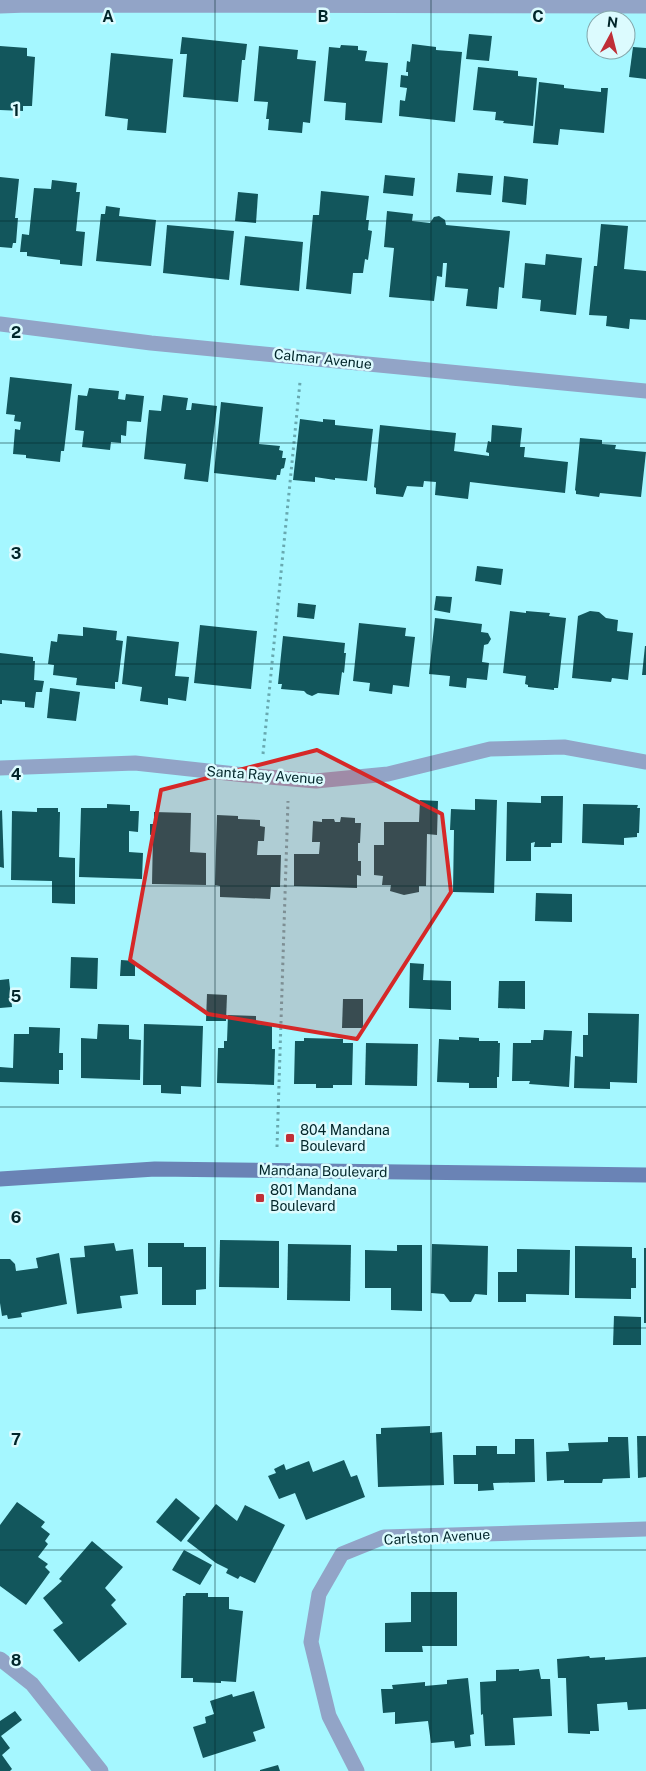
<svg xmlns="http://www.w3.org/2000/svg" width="646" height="1771" font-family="'Public Sans',sans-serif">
<rect width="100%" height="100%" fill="#a5f7ff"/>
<g fill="#12565c">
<polygon points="469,34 492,36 489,61 466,59"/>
<polygon points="182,37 247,44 245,60 242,60 238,102 183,97 187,54 180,54"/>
<polygon points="412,44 436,47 436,50 462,52 455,122 399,116 400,100 405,101 407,88 400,87 401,75 408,76 408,72 406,72 407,61 410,62"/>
<polygon points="341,45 358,46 358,50 367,51 365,61 388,63 382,123 345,120 346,103 324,101 329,47 340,48"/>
<polygon points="0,46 27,48 27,56 35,57 32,106 23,106 23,111 0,110"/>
<polygon points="259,46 298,50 297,59 316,61 310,123 303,122 302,133 268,130 269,119 266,119 268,102 254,101"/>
<polygon points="633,47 646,48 646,79 629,77"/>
<polygon points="111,53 173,59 166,133 127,130 128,119 105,116"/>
<polygon points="478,67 518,71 518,76 537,78 533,126 503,123 504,121 495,120 496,112 473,110"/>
<polygon points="539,82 564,85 564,88 601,92 601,88 608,88 604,133 560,129 558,145 533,143"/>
<polygon points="458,173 493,176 491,195 456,192"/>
<polygon points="385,175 415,178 413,196 383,193"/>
<polygon points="504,176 528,179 526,205 502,202"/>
<polygon points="0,177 19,179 15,218 18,218 16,243 13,243 12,248 0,247"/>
<polygon points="52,180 77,183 76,192 80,192 76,231 85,232 82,266 60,264 60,260 27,256 27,252 20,252 22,234 29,235 34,188 51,189"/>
<polygon points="321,191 369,196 366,220 369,220 368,230 372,231 368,260 365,259 363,273 353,273 351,294 306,289 313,215 319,215"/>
<polygon points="238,192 258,194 256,223 235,221"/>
<polygon points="106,206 120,208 119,216 156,220 151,266 96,261 101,214 105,214"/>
<polygon points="387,211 413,214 412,221 430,223 434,217 439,216 445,220 446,225 510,231 504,288 499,287 497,309 466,306 468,289 445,287 447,263 443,263 442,277 437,276 434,301 389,297 394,248 384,247"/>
<polygon points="601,224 628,226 624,269 646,271 646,320 630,319 629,329 606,326 607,316 589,315 594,266 597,266"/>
<polygon points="167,225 234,231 229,280 163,273"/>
<polygon points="245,236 303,242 299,291 240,285"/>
<polygon points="546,254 582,258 576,315 540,311 541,300 522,298 525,263 545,265"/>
<polygon points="10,377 72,384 64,451 61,451 60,462 26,458 26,455 13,454 15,429 20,430 21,422 14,421 15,415 6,414"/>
<polygon points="89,388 119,391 118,399 125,400 126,394 144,396 141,422 127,421 126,436 121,435 121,443 111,442 110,450 82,447 84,431 75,430 78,395 87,396"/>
<polygon points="163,395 188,398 186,410 191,410 192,403 217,406 208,482 184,479 186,464 144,459 149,410 161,411"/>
<polygon points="221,402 263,407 259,444 280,446 279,450 283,451 282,458 286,458 284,468 281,469 280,475 277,475 276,480 214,473"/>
<polygon points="300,419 323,422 323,419 335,420 335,425 373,429 367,481 335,478 335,480 315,477 315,482 293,480"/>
<polygon points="380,425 456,433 454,451 489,456 489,453 486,452 488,441 491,442 492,425 522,428 520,447 525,447 524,457 568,462 565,493 470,482 468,499 435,495 436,482 424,481 423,487 407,486 403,497 376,494 376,488 374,487"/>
<polygon points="580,438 602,440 602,444 616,445 615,449 646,452 641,497 600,493 599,497 576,494 576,491 575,490"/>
<polygon points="477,566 503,569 501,585 475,581"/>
<polygon points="436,596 452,597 450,613 434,610"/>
<polygon points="298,603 316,605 314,619 297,617"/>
<polygon points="510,611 526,613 526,611 550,613 549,616 566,618 558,688 554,688 554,690 528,687 528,685 525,684 526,676 503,673"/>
<polygon points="590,611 599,612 606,618 618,620 617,631 633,633 628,680 612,678 611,682 572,678 578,616"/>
<polygon points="435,618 482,624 481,632 488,633 491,639 488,644 484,645 482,662 489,663 487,680 467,678 466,688 449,686 450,676 429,674"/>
<polygon points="359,623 406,628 405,636 415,637 409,687 393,685 392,694 369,691 370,683 353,681"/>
<polygon points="200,625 257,631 251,689 194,683"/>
<polygon points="83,627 117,631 116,640 123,641 118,682 115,682 115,689 76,685 77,678 53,675 54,665 48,664 51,641 57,642 58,634 83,636"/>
<polygon points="127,636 179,642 175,676 189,677 186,701 168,698 168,705 140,701 142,687 122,684"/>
<polygon points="283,636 345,643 344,653 346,653 344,673 342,672 339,695 318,693 312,696 307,694 304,691 281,689 282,684 278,684"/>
<polygon points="645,646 646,646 646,675 642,675"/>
<polygon points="0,653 33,657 33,661 35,661 34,680 44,681 42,692 36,692 34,708 25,707 25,702 2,700 2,704 0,704"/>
<polygon points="50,688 80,692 76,721 47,718"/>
<polygon points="541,796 563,796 562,843 551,843 551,847 534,847 535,842 531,843 531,861 506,861 507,802 541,803"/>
<polygon points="475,799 497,800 494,893 453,892 454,830 450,830 451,809 475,810"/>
<polygon points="420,800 438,801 437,835 427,834 426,886 419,886 419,892 404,895 390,891 391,885 382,885 383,876 374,875 374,845 384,845 384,822 419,822"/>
<polygon points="107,804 130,805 130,811 139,811 138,832 129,831 129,852 143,853 142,879 79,877 81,808 107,808"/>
<polygon points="583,804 638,805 637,808 640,808 639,833 637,833 637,837 624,838 624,845 582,843"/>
<polygon points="37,808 58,808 58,812 60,812 59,857 75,858 75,904 52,903 52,881 11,880 12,811 37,812"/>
<polygon points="2,810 4,868 0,867 0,811"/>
<polygon points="154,812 191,813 190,852 206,853 206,885 152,884 153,834 150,835 150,824 154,824"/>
<polygon points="217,815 238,816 238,819 260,820 260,826 265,827 264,841 258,841 257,855 281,855 280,887 271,887 270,899 220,897 220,886 215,885"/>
<polygon points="341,817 355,818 355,823 361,823 360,843 358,843 358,861 361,861 361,876 357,875 357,888 294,886 294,854 319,854 320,842 312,842 313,821 322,822 322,819 334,819 335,822 340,822"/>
<polygon points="536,893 572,894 572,922 535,921"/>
<polygon points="71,957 98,958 97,989 70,988"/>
<polygon points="121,960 135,961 135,976 120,976"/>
<polygon points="410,963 424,964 423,980 451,981 451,1010 409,1008"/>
<polygon points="9,979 12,1007 0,1008 0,980"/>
<polygon points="499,981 525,981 525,1009 498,1008"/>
<polygon points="207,994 227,995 226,1021 206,1021"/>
<polygon points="343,999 363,999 363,1028 342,1028"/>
<polygon points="588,1013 639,1014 637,1083 610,1082 610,1089 574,1088 575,1056 583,1057 583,1035 588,1035"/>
<polygon points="228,1015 256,1016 256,1024 272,1025 272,1049 275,1049 274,1085 217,1083 218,1048 224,1048 224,1041 227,1041"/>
<polygon points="98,1024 129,1025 129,1039 141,1040 140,1080 81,1078 81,1038 97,1039"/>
<polygon points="144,1024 203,1026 201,1087 181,1086 181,1094 161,1093 161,1085 143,1085"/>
<polygon points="29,1027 60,1028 59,1053 63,1053 63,1070 59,1070 59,1084 0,1082 0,1067 13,1068 14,1034 29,1034"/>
<polygon points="544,1030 572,1031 569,1087 529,1084 530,1081 512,1081 513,1043 531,1043 531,1040 543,1040"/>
<polygon points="459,1037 479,1038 479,1041 498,1041 498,1043 500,1043 499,1077 497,1077 497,1088 469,1088 469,1083 437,1082 439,1039 459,1040"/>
<polygon points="304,1038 343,1039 343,1043 353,1043 352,1085 333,1085 333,1088 316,1088 316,1084 294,1084 295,1041 304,1041"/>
<polygon points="366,1043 418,1044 417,1086 365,1085"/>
<polygon points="220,1240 279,1241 279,1288 219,1287"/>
<polygon points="114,1243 116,1251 133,1249 138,1294 120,1296 122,1308 77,1314 70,1258 85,1257 84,1246"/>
<polygon points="148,1243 184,1243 184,1247 206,1247 206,1289 196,1290 196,1305 162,1305 162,1267 148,1267"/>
<polygon points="288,1244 351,1245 350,1301 287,1300"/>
<polygon points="432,1244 488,1246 487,1295 475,1294 471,1302 450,1302 444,1294 431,1293"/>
<polygon points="397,1245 422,1245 422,1311 391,1310 391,1288 365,1288 365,1250 397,1251"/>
<polygon points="575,1246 632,1247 632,1258 636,1258 636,1288 631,1288 631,1299 575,1298"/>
<rect x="644" y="1248" width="2" height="75"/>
<polygon points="517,1249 570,1250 569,1295 526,1294 526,1302 498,1302 498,1272 517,1272"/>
<polygon points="59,1253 67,1304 21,1313 22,1317 8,1319 7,1315 2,1316 0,1303 0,1259 10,1259 15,1264 16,1271 38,1268 36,1258"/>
<polygon points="614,1316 641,1317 641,1345 613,1345"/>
<polygon points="430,1426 430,1433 442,1432 444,1485 378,1487 376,1434 381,1434 381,1428"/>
<polygon points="637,1436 646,1436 646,1477 638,1478"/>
<polygon points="608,1437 628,1437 630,1478 603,1479 602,1483 564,1483 564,1480 547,1481 546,1452 569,1451 568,1443 608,1442"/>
<polygon points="515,1439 534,1439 535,1482 493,1483 494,1490 478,1491 478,1484 454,1484 453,1455 476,1455 476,1446 497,1446 497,1454 515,1454"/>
<polygon points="344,1460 351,1477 357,1475 365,1497 306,1520 295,1493 279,1499 268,1476 276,1473 274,1469 284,1464 286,1470 309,1461 313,1472"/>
<polygon points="176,1498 200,1518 181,1542 156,1522"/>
<polygon points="17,1502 45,1522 41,1527 50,1534 45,1541 48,1544 38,1557 48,1564 45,1567 50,1572 26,1605 0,1586 0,1525"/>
<polygon points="216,1504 237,1521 245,1505 285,1525 255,1583 240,1576 238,1579 226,1573 228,1569 216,1563 187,1541"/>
<polygon points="92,1541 123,1567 105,1588 116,1600 111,1605 127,1624 79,1662 53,1630 63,1623 43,1598 62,1581 59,1579"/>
<polygon points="184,1550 212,1565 200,1585 172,1570"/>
<polygon points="411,1592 457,1592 457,1646 422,1646 423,1652 385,1652 385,1623 411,1622"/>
<polygon points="186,1593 208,1593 208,1597 229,1597 229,1609 243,1611 236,1682 221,1681 221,1683 193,1682 193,1678 181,1678 183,1596 185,1596"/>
<polygon points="589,1656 590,1658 605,1657 605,1660 646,1657 646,1709 628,1710 627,1702 597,1704 599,1731 590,1731 590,1734 568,1733 566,1678 558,1678 557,1659"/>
<polygon points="519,1669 519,1671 539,1669 541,1679 550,1679 552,1716 513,1718 515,1745 485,1746 483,1714 481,1715 480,1682 496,1681 496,1670"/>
<polygon points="468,1678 474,1734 470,1735 471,1746 455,1748 454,1741 431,1743 428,1721 395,1724 395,1712 383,1713 381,1689 393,1689 392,1685 425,1682 425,1686 447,1684 447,1680"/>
<polygon points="254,1691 265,1728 253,1732 256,1741 203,1758 193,1727 206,1723 205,1717 214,1714 210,1701 232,1694 233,1697"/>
<polygon points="15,1711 22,1720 1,1736 10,1748 2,1755 12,1769 10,1771 0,1771 0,1721"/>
<polygon points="278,1765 280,1771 260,1771 260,1770"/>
</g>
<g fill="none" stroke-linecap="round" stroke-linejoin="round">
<g stroke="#68a9b0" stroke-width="3" stroke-dasharray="2.5 4" stroke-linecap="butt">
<polyline points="263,754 300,382"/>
<polyline points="277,1147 288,801"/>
</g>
<g stroke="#92a4c7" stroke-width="15">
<polyline points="0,6 28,5 646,6"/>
<polyline points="0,324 151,343 646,391"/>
<polyline points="0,768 135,763 245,775 316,781 388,774 490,749 564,747 646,762"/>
<polyline points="0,1659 32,1684 101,1771"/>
<polyline points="357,1771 329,1716 311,1642 319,1594 342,1554 384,1537 646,1529"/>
</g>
<polyline stroke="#6a83b5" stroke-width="15" points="0,1179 155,1169 646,1175"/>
</g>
<path fill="#d62828" fill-opacity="0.2" stroke="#d62828" stroke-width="4" stroke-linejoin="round" d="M317,750L442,814L451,892L357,1039L208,1014L130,960L161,790Z"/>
<path fill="none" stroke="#012529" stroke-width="1" stroke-opacity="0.55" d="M215,0V1771M431,0V1771M0,221H646M0,443H646M0,664H646M0,886H646M0,1107H646M0,1328H646M0,1550H646"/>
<g fill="#bf2f37" stroke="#dcfbfe" stroke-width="2">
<rect x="285" y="1133" width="10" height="10" rx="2.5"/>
<rect x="255" y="1193" width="10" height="10" rx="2.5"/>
</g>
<g text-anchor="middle" stroke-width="5" stroke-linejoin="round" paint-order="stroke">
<g font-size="14" fill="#012529" stroke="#dcfbfe">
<text transform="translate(323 359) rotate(6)" y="5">Calmar Avenue</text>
<text transform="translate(265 775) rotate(4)" y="5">Santa Ray Avenue</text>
<text transform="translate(323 1171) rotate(1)" y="5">Mandana Boulevard</text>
<text transform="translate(437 1537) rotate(-3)" y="5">Carlston Avenue</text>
</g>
<g font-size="14" fill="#012529" stroke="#dcfbfe" text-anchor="start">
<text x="300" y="1135">804 Mandana<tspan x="300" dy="16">Boulevard</tspan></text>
<text x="270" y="1195">801 Mandana<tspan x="270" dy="16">Boulevard</tspan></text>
</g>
</g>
<g font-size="16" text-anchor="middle" font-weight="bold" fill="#012529" stroke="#dcfbfe" stroke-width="5" stroke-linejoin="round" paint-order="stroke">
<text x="108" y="22">A</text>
<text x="323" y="22">B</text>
<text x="538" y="22">C</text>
<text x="16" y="116">1</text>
<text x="16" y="338">2</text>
<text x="16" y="559">3</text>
<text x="16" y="780">4</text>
<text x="16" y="1002">5</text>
<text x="16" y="1223">6</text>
<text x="16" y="1445">7</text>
<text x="16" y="1666">8</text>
</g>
<g transform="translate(611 35) rotate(7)"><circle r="24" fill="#dcfbfe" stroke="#84a5a9"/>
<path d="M0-4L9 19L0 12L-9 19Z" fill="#bf2f37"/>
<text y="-8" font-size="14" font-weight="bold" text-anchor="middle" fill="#012529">N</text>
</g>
</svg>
